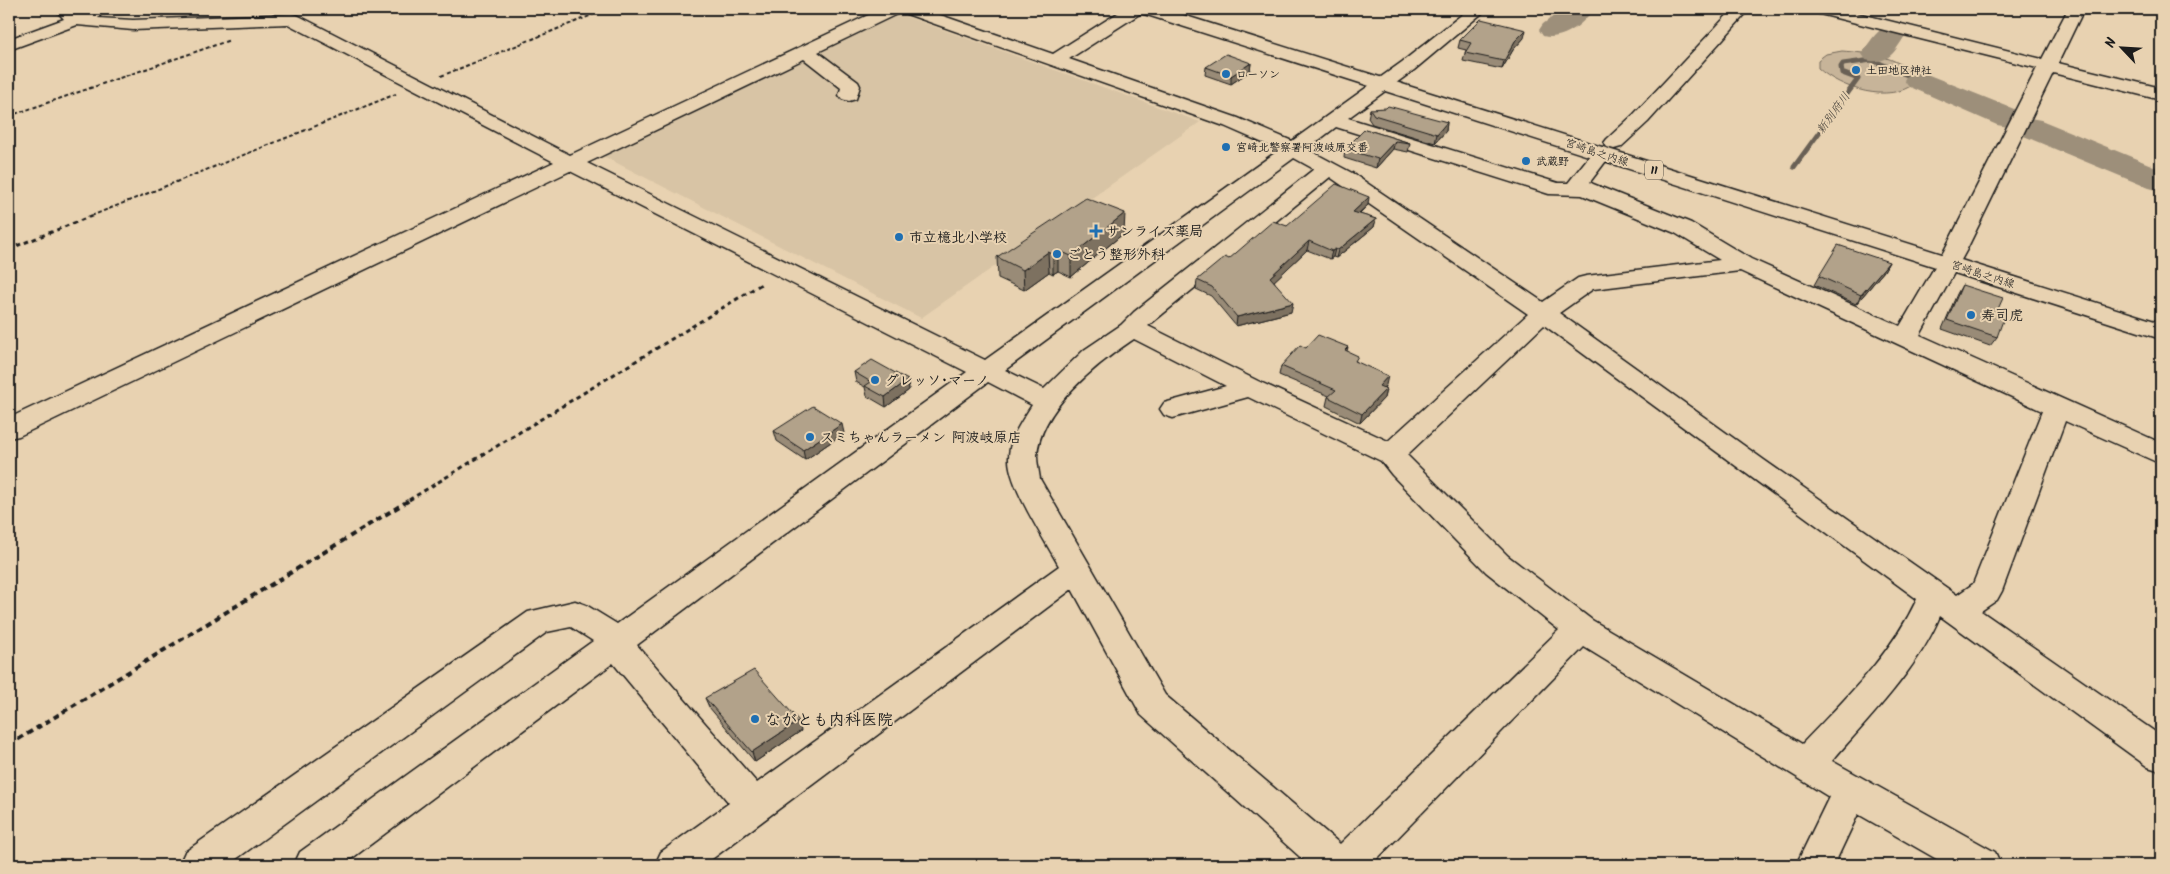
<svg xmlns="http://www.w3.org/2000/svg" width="2170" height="874" font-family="Kalam,'Klee One',sans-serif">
<rect width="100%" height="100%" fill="#e8d2b1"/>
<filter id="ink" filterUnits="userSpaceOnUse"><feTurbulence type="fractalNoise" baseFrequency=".02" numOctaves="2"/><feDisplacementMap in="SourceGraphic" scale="10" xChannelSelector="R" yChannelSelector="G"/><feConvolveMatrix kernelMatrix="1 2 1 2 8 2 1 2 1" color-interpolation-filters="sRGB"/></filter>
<g filter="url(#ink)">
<polygon fill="#d8c4a5" points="899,14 1200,122 921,318 603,156"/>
<path fill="#c7b499" stroke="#72685a" d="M1842,51C1866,53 1909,56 1915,83C1889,104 1841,89 1818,68V60L1826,54Z"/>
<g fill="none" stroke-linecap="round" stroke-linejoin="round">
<g stroke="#696154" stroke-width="5">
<polyline points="1876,54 1872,60 1919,80"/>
<polyline points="1794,167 1858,79 1842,73 1841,67 1843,64 1872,60"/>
</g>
<g fill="#9d8f7a" fill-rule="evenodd">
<path d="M1563,9H1593C1583,25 1562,41 1543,36L1539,30L1543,24Z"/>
<path d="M1894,23L1904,25L1908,31C1896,49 1890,66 1866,60L1862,54C1870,41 1879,26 1894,23Z"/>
<polygon points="1919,71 2019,111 2023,119 2030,118 2041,120 2161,169 2161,191 2149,188 2019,134 2015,126 2008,127 1997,125 1908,86 1904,80 1908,74"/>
</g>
<g stroke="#1c1c1c" stroke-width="3">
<g id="minor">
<path d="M55,9H73L78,13L92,9L98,10L101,14L98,18L133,20L291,14L297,15L570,155L881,9H923L1053,54L1124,9H1143L1141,13L1069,59L1238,118L1292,141L1402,62L1469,9H1487L1414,70L1348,118L1558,183H1568L1595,149L1602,147L1609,149L1612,153L1590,182L1593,184L1691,223L1751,259L1900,326L1944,251L2037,68L1816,13L1814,9H1841L2042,59L2068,9H2084L2058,63L2161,88V100L2053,73L1966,251L1920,335L2161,443V464L2065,421L2002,591L1997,600L1981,611L2161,736V771L2148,767L1940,616C1918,669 1869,718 1832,761L1995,852L2001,865H1947L1858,814L1834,865H1796L1829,797L1584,647L1371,865H1309L1141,715L1072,589L704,865H655L661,852L729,803L613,663L343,865H294L300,852L593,641L571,627L547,632L228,865H179L185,852L528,612L575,601L586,605L617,624L967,372L570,171L19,436L9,438V418L554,162L288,24L133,30L77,25L9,50V39L64,19ZM901,12L1224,126L1279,150L985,360L587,163L804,59L841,88L839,95L842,99L849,101L856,99L860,86L858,82L818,52ZM1336,127L1549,194L1582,195L1675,233L1720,260L1586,276L1578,278L1543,302L1352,173L1307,149ZM1294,158L1314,169L1134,312L1121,325L1084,350L1044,389L1005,370ZM1330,177L1528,314L1388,441L1258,381L1148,326ZM1740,271L2042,411L1973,584L1957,595L1764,460L1559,313L1593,289ZM1544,325L1917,599C1891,655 1844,700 1802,744L1592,620L1508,556L1407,455ZM1134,339L1226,386L1164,403L1160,409L1164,415L1173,418L1248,397L1381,461L1392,475L1486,572L1559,630L1340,844L1165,695L1040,479C1039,472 1037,463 1037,456C1040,408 1098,363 1134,339ZM988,382L1032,405C1022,421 1009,438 1009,458C1008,485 1045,540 1059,566L757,783L637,645Z"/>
<polygon points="1733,9 1750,9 1648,122 1621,147 1614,149 1607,147 1604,143 1607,139 1634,114"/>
</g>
</g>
<g stroke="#1c1c1c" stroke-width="3">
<polygon id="major" points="1139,9 1164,9 2161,323 2161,339 1141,13"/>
</g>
<g stroke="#1c1c1c" stroke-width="2" stroke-dasharray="4 2.5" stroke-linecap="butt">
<polyline points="441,76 607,9"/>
<polyline points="9,116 230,40"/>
<polyline points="91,216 396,94"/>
</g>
<g stroke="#1c1c1c" stroke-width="3" stroke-dasharray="4.5 4" stroke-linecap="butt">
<polyline points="9,249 94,215"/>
<polyline points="409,500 763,283"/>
</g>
<polyline stroke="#1c1c1c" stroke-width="4" stroke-dasharray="6 4.5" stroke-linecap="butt" points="9,745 411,499"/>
<use href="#minor" fill="#e8d2b1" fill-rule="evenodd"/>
<use href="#major" fill="#e8d2b1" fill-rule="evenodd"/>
</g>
<g fill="#998b77" stroke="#1c1c1c">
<polygon points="1524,38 1513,50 1502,69 1463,61 1465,53 1466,50 1458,48 1460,40"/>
<polygon points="1251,63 1250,71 1231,84 1205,75 1206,67"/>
<polygon points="1370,109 1447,122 1446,131 1435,143 1372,124 1368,118"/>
<polygon points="1365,129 1410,143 1408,152 1393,149 1376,168 1344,158 1345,149"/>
<polygon points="1368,205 1359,214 1376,219 1374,227 1336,258 1333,257 1330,259 1307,250 1274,281 1291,312 1236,326 1211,296 1196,289 1197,280 1229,259 1287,226"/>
<polygon points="1124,233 1071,277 1058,271 1053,274 1049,272 1024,290 998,278 997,257"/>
<polygon points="1889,262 1884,271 1856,304 1814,285 1819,276"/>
<polygon points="1962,285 1998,309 1997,337 1990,346 1942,329 1957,294"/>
<polygon points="1348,347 1347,351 1357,362 1386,385 1384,388 1386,389 1384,398 1360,423 1326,406 1328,397 1329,396 1279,375 1281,366 1306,348"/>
<polygon points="854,372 908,380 909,390 886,407 867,396 865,387 856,382"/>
<polygon points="774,431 844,433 805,460 777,441"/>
<polygon points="705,698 801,731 755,762 709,707"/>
</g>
<g fill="#7d7161" stroke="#1c1c1c">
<polygon points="1526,30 1524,38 1513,50 1502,69 1504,61 1515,41"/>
<polygon points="1251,63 1250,71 1231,84 1231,76"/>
<polygon points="1447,122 1446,131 1435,143 1437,134"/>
<polygon points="1395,141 1393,149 1376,168 1378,159"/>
<polygon points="1369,197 1368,205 1351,220 1353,212"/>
<polygon points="1125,213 1124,233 1071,277 1071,256"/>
<polygon points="1376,219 1374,227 1336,258 1338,250"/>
<polygon points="1309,241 1307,250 1269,286 1270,277"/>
<polygon points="1335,249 1333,257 1330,259 1332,251"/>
<polygon points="1058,250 1058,271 1053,274 1053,254"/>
<polygon points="1048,252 1049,272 1024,290 1023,270"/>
<polygon points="1889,262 1884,271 1856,304 1861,295"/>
<polygon points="1293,303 1291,312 1236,326 1237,317"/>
<polygon points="1388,376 1386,385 1377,394 1379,386"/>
<polygon points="908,380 909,390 886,407 885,397"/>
<polygon points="1386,389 1384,398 1360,423 1362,414"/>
<polygon points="842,424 844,433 805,460 803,450"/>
<polygon points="799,721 801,731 755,762 752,752"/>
</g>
<g fill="#b2a28a" stroke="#1c1c1c">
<polygon points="1481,19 1526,30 1515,41 1504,61 1465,53 1471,43 1460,40"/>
<polygon points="1226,54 1251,63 1231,76 1206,67"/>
<polygon points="1388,106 1447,122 1437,134 1374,115 1370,109 1386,108"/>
<polygon points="1365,129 1410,143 1395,141 1378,159 1345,149"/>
<polygon points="1336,184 1369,197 1353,212 1376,219 1338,250 1335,249 1332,251 1309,241 1270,277 1293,303 1237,317 1212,287 1197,280 1225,257 1229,259 1273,221 1287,226"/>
<polygon points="1086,198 1125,213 1071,256 1058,250 1053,254 1048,252 1023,270 997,257"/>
<polygon points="1838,245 1889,262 1861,295 1819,276"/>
<polygon points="1962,285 2003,298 1998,309 2006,312 1997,337 1947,320"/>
<polygon points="1318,335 1348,347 1345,350 1358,356 1355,361 1388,376 1379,386 1386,389 1362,414 1328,397 1336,390 1281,366 1300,345 1306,348"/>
<polygon points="872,360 908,380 885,397 865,386 871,382 854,372"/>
<polygon points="813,406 842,424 803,450 774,431"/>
<polygon points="754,670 799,721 752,752 705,698"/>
</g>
</g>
<g fill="#1f6fb2" stroke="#e8d2b1" stroke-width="2">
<circle cx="1856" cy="70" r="5"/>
<circle cx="1226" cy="74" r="5"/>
<circle cx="1226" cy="147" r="5"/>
<circle cx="1526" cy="161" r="5"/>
<path d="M1093.5 223.5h5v5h5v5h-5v5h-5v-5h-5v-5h5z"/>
<circle cx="899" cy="237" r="5"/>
<circle cx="1057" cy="254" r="5"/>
<circle cx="1971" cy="315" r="5"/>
<circle cx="875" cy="380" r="5"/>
<circle cx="810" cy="437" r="5"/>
<circle cx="755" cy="719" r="5"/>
</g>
<g text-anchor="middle" stroke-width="4" stroke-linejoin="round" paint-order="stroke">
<g font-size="11" font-weight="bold" fill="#1c1c1c" stroke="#e8d2b1" text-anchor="start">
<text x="1866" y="74">土田地区神社</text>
<text x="1236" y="78">ローソン</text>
<text x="1236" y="151">宮崎北警察署阿波岐原交番</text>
<text x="1536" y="165">武蔵野</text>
</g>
<g font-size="11" fill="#1c1c1c" stroke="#e8d2b1">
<text transform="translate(1597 152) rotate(18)" y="4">宮崎島之内線</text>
<text transform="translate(1983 274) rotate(18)" y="4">宮崎島之内線</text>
</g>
<g font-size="12" font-style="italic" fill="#49443d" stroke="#e8d2b1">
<text transform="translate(1833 113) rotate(-54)" y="4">新別府川</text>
</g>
<rect fill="#e8d2b1" stroke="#595349" stroke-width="1" x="1645" y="160.5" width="18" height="19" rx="4"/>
<g font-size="12" font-weight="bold" fill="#1c1c1c">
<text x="1654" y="174">11</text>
</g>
<g font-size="14" font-weight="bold" fill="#1c1c1c" stroke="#e8d2b1" text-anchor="start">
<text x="1106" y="236">サンライズ薬局</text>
<text x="909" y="242">市立檍北小学校</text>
<text x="1067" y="259">ごとう整形外科</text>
<text x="1981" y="320">寿司虎</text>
<text x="885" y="385">グレッソ･マーノ</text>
<text x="820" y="442">スミちゃんラーメン 阿波岐原店</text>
</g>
<g font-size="16" font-weight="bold" fill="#1c1c1c" stroke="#e8d2b1" text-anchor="start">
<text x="765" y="725">ながとも内科医院</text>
</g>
</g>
<rect width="2170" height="874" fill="none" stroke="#e8d2b1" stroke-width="30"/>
<rect x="15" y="15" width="2140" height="844" fill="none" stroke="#1c1c1c" stroke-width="2" filter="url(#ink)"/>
<g transform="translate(2122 48) rotate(295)" stroke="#e8d2b1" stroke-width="4" paint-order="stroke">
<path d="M0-4L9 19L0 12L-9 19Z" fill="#1c1c1c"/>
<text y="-8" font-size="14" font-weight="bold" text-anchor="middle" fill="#1c1c1c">N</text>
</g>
</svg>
